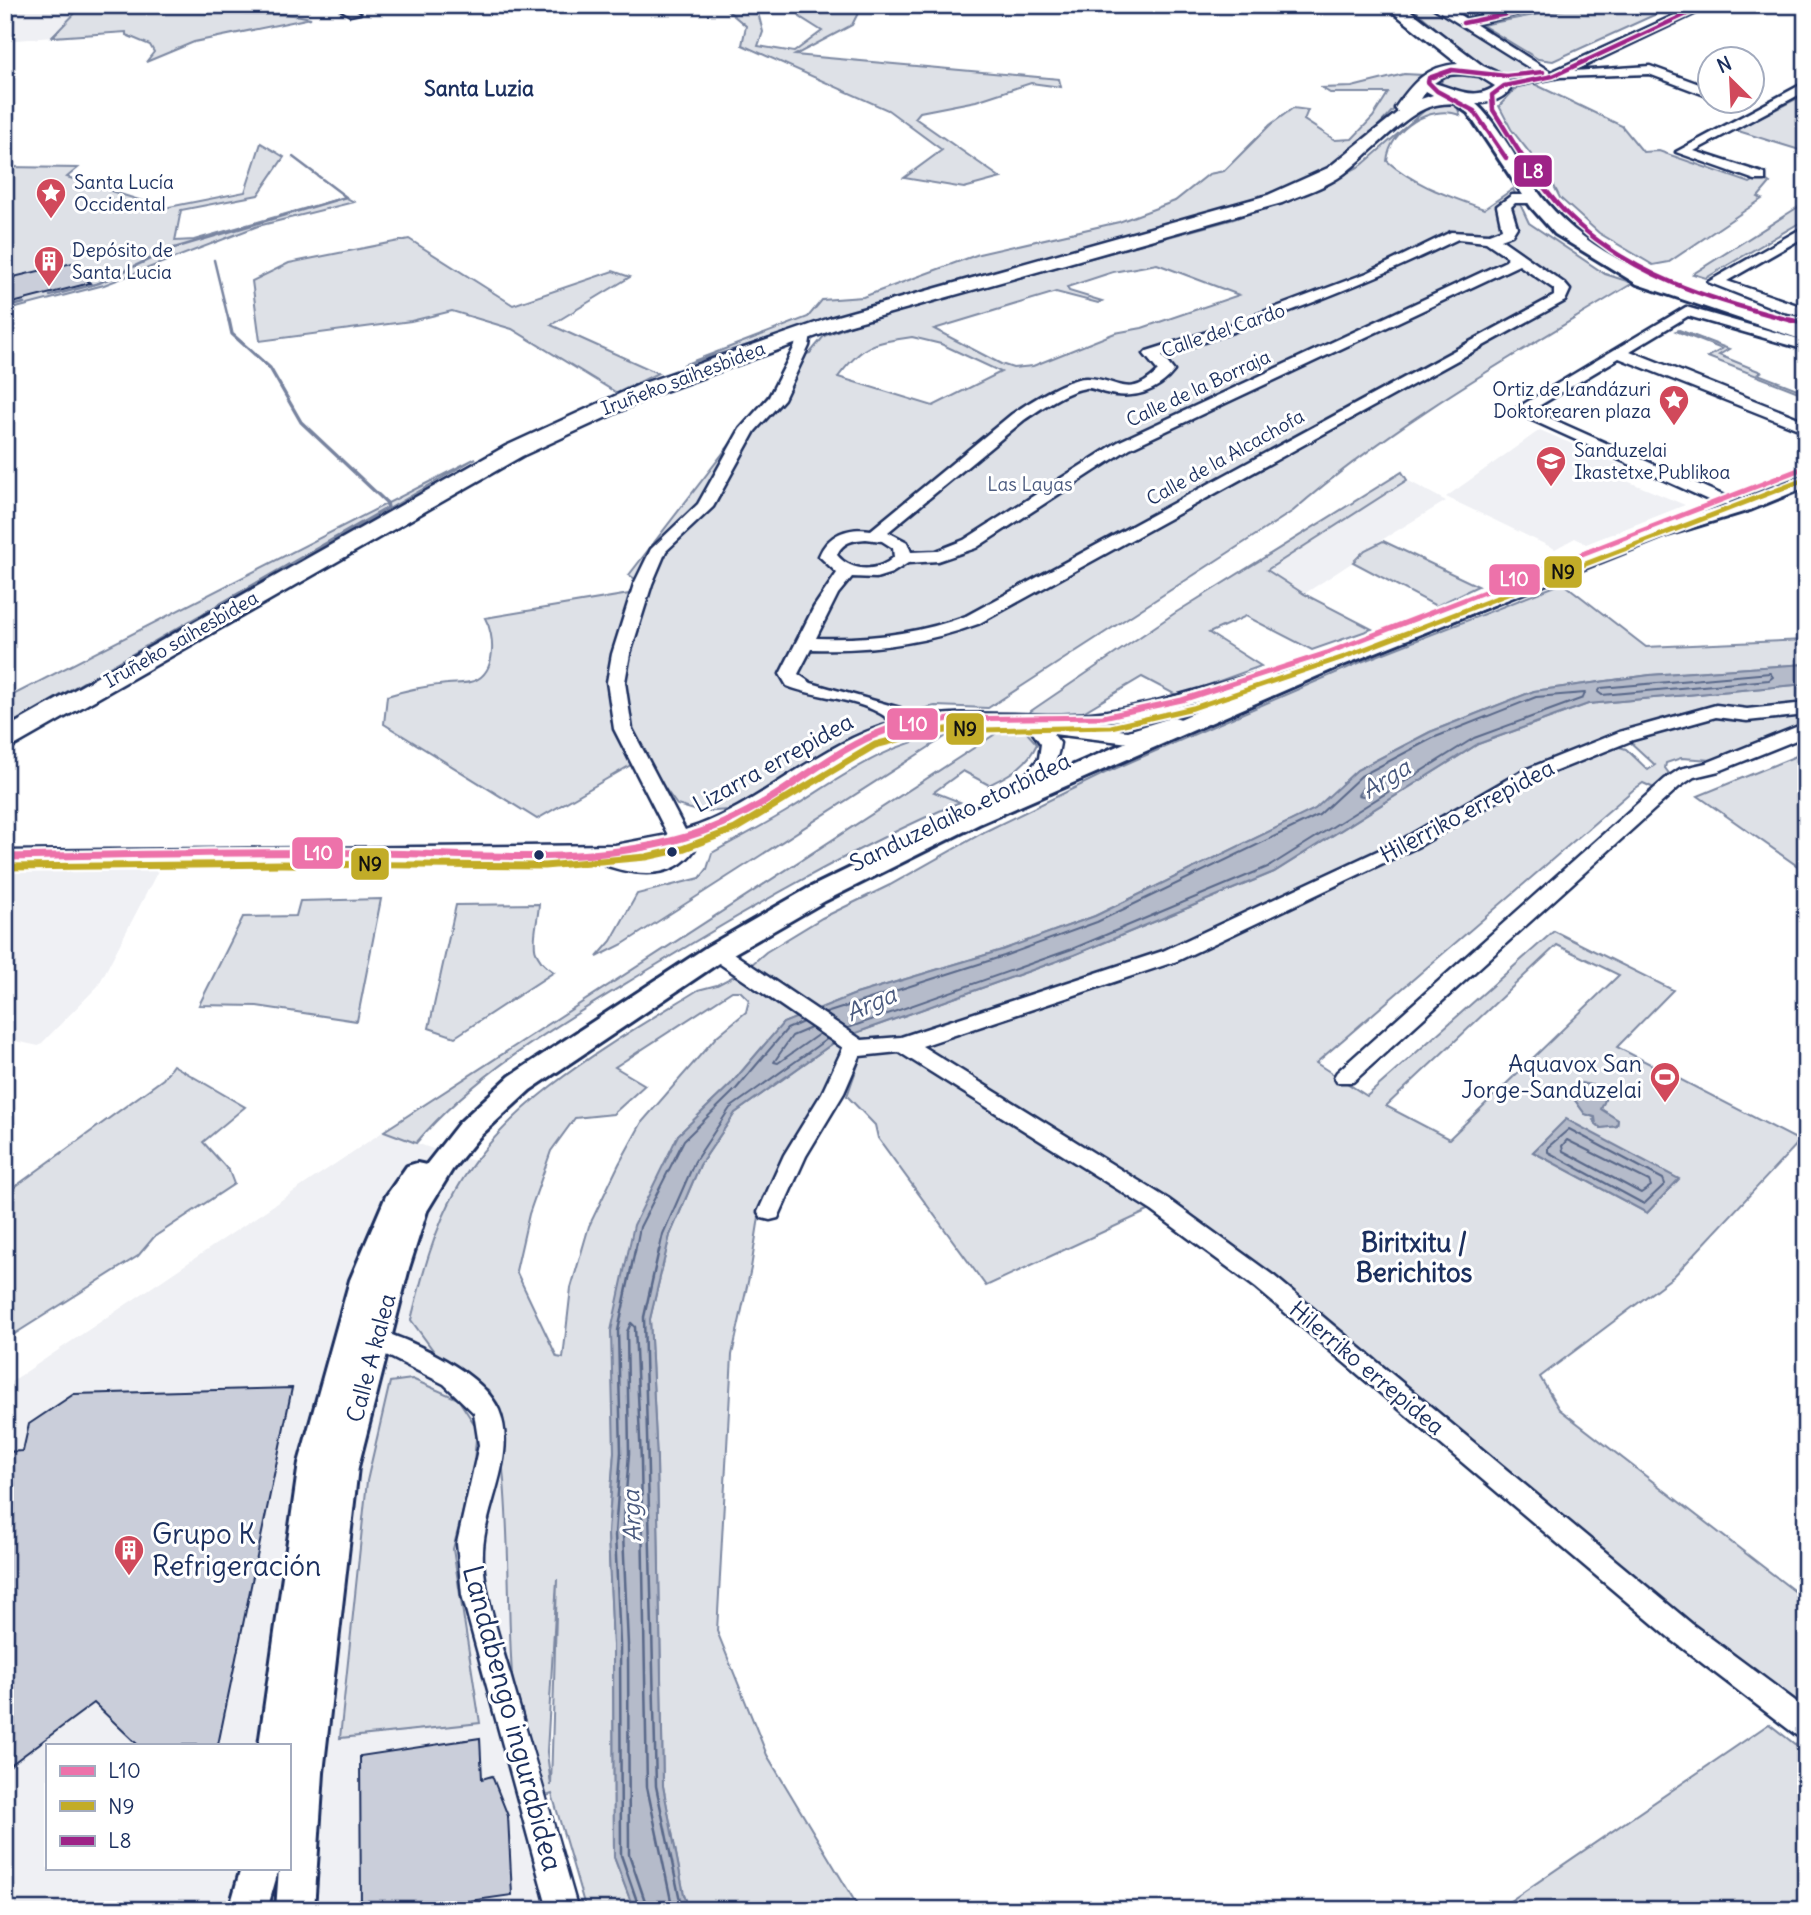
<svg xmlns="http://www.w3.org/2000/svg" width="1811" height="1915" font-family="Delius,sans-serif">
<rect width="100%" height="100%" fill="#fff"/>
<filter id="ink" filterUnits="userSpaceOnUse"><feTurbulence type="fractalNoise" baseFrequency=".0143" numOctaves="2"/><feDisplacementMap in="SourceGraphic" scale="14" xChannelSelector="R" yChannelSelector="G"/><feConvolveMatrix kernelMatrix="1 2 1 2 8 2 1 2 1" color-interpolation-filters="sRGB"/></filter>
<g filter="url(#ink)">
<g fill="#eff0f4" fill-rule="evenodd">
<polygon points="5,5 83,5 52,37 5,41"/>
<polygon points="1540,430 1634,471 1622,479 1685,505 1586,544 1575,538 1555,549 1446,497"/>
<polygon points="1407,480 1446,501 1365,550 1353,562 1304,594 1266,571"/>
<polygon points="161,865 98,986 39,1046 5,1039 5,871"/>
<path d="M384,1131L449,1155L516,1170L481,1253L537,1799L578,1910H5V1386ZM47,1745H289V1868H47Z"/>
</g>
<g fill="#dee1e7" stroke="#7c88a2" stroke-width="2" fill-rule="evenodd">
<path d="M83,5C136,5 187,12 240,14C264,15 287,12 311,18L194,42L146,62L154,52L150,45L126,35V32L52,37Z"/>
<polygon points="721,5 756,5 763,32 758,46 794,52 822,31 800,17 797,5 877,5 858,13 852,25 795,55 1059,79 1061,87 1031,83 976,101 920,112 915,118 1001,178 964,188 904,178 942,150 888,110 742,45 746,26"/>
<polygon points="1409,5 1428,5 1545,72 1491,75"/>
<polygon points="1586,5 1676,5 1553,61 1538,59 1482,25"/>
<path d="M1404,74L1423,75C1400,103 1376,131 1347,154C1315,181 1272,193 1233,207L909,295L683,365L808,317L822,300L863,297L979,254L1119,222L1175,201L1209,174L1224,171L1270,125L1293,108L1308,110L1304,120L1335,140L1352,139L1373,117L1388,93H1330L1322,88L1352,87Z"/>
<polygon points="1463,74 1481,76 1494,85 1493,88 1468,94 1441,85 1442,78"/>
<polygon points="1528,81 1622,126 1643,152 1659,151 1750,183 1760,177 1770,183 1758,197 1762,199 1669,262 1653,265 1599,233 1560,198 1551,180 1511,129 1499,106 1518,86"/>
<polygon points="1806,94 1806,152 1735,130"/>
<path d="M1445,101L1457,106L1460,115C1430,104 1390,129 1387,161C1416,186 1449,196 1484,209L1513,189L1529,223L1605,274L1633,283C1517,354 1396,421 1293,511L988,708L935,706L887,716L906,725L838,751L762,802L728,810L701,812L677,805L643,758L537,819L384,724L387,696C406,690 426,686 447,684C455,683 466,684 474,681C497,672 495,635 485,618L641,592L643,584L629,575L798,356L810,353L824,336L865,320L1234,219L1324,185L1362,165L1432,104ZM1157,264L1239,295L1142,328L1115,333L1033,366L1013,368L1001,364L934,329L1056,292L1098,303L1102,301L1069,291L1067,287L1113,272ZM912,337L941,344L1001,372L933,406L838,377C863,344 872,343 912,337Z"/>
<polygon points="261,143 284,157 258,195 181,210 175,241 194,240 345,197 354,202 258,226 104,285 5,311 5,167 78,168 67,177 164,208 245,192"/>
<polygon points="1806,202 1806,219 1706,278 1693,274"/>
<polygon points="409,239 513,305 613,271 630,277 551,325 658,373 617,393 512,329 452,311 411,321 260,341 252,281 289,263"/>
<polygon points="1679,330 1729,349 1719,355 1761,372 1758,374 1797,389 1806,385 1806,395 1708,357 1722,349 1676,331"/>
<polygon points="476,458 226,604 5,728 5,699"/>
<polygon points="1402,472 1407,480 1267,570 1304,594 1372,629 1312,650 1246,616 1209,633 1261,666 1178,696 1142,677 1083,712 1025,715 1175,613"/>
<polygon points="1383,541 1478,586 1436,606 1353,562 1365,550"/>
<path d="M1563,583L1646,647L1806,640V664L1650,675L1534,691L1430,732L1357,770L1316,809L1095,916L1002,950L853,995L783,1023L731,1084L678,1135L614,1452L608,1534L613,1645L614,1857L634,1910H586L552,1794L532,1801C500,1691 515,1572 502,1460C499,1437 494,1414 490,1391L433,1358L435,1353L411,1320C422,1276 434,1229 457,1189C507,1100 614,1042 698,990L717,985L744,971L766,952L822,918L890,885L986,831L1105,773L1361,662ZM732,991H740L749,1000L746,1012L717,1036L642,1122L619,1164L589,1226L571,1288L563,1358L557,1357L516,1271L529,1214L551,1151L575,1118L613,1114L645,1085L615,1067ZM557,1579V1580L551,1786L547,1752Z"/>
<path d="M1806,684V706L1746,713L1716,708L1678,716L1533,771L1534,777L1613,745L1626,749L1648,770L1655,765L1629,741L1631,739L1714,714L1746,718L1806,712V722L1712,760L1681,758L1666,763L1665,768L1671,776L1656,789L1643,783L1633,790L1316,1063L1367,1096L1554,931L1673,990L1617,1047L1800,1141L1674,1276L1540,1377L1559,1409L1806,1600V1726L1682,1632L1265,1282L1161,1205L986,1286L878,1138L875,1125L847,1096L860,1059L762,1198L751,1268L732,1355L717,1631L767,1755L860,1910H690L684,1895L663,1786L657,1461L650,1319L670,1235L700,1165L735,1113L839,1039L1074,955L1274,872L1478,744L1588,704ZM1557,945L1619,975L1449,1139L1386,1106ZM1178,957L1177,958L972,1022L1162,959ZM1580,1083L1600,1087L1605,1099L1601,1109L1618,1120L1617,1126L1601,1128L1593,1120L1596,1118L1585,1114L1569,1092L1571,1086ZM1566,1120L1678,1179L1647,1213L1533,1152Z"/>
<path d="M1003,729L1027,733L1037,744C1026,767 1010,774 989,785L963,771L934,792L960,802C851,849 749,908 648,970C566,1020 478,1070 416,1143L384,1131Z"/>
<path d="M951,733L623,944L597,957L611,941L637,894L700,878L707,869L712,853C739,838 766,824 792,808C843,776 890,741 951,733Z"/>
<polygon points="1806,752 1806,872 1698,796"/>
<polygon points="381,899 357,1021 257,1006 199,1005 243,917 296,916 300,901"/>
<path d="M539,904C537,934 524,954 554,972L455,1037L429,1028L456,905Z"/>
<polygon points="173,1065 245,1107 203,1142 229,1171 234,1184 154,1237 138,1256 5,1340 5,1194 163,1079"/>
<polygon points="412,1379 458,1399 477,1428 473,1473 453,1549 480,1723 340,1738 367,1481 390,1382"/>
<polygon points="1769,1724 1806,1753 1806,1910 1497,1910"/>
</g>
<g fill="#b5bbca" stroke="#77839f" stroke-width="2">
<polygon points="1806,664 1806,684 1588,704 1478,744 1274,872 1074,955 839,1039 735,1113 700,1165 670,1235 650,1319 657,1461 663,1786 684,1895 690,1910 634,1910 614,1857 613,1645 608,1534 614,1452 611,1331 634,1225 678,1135 731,1084 783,1023 853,995 1002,950 1095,916 1315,809 1357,770 1430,732 1534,691 1650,675"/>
<polygon points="1580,1083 1600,1087 1605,1100 1601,1109 1618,1120 1617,1126 1601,1128 1596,1124 1595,1117 1585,1114 1569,1092 1571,1086"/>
<polygon points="1566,1119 1679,1179 1647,1213 1533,1152"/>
</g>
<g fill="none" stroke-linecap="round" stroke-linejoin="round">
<g stroke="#596789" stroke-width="2">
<polygon points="1770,673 1773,677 1769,680 1602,695 1598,692 1601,688"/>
<polygon points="1392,770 1397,771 1396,776 1363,796 1358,795 1366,783"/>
<polyline points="826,1013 1004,956 1097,922 1319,815 1361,776 1433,738 1536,697 1585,693 1583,698 1474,738 1270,866 1072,949 848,1028"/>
<polyline points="811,1028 792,1036 774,1062 778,1063 819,1034"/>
<polygon points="1569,1129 1663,1179 1665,1184 1644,1204 1548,1152 1548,1147"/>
<polygon points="1567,1140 1649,1181 1651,1186 1641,1193 1563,1151 1562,1146"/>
<polyline points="635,1252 640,1227 684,1140 736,1089 787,1029 803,1022"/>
<polyline points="659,1252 663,1234 695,1161 730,1108 827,1039"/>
</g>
<g stroke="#596789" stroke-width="2.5">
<polyline points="635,1250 618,1331 621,1452 615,1534 620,1645 621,1855 640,1910"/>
<polyline points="659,1250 644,1317 656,1786 682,1910"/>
<polyline points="648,1910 629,1854 628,1645 623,1534 629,1453 627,1332 631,1323 635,1327 641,1461 647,1787 673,1910"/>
</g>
<g stroke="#77839f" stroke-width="2.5">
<polyline points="214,260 229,322"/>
<polyline points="50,296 99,283 171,249 346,197 293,157"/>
<polyline points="5,308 24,303"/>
</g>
<polyline stroke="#77839f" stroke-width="3.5" points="5,728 388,508 387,503 301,422 270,368 232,334 229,320"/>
</g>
<g fill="#caceda" stroke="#1b2f5e" stroke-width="2">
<polygon points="72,263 90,283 5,305 5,279"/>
<polygon points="292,1388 218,1745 138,1745 94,1703 5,1769 5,1452 23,1451 29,1424 74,1394"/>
<polygon points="480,1738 482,1779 492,1776 508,1816 512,1895 406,1910 361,1910 360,1756"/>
</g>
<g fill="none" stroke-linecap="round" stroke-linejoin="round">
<g stroke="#1b2f5e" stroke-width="5">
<g id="minor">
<polygon points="334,5 349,5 360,13 350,15"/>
<polygon points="1429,5 1444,5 1466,19 1533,5 1558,5 1475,24 1551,72 1697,5 1713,5 1574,71 1650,66 1710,88 1710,97 1649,74 1560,77 1500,89 1500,83 1541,75"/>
<polygon points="1799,5 1806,5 1806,8 1801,7"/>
<polygon points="1806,82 1806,91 1694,151 1765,174 1765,180 1755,180 1676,152"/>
<path d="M1512,195H1534L1541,199L1534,203H1515L1511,207L1517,227L1512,235L1501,239L1564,283L1570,290L1565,301L978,624C924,644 869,651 811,649L798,674L811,683L900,708L910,719C970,707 1031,719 1091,713C1151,707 1208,685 1267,671L1276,676L1273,680C1206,697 1141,723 1071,725L1128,731L1174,717L1181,719L1183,723L1181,727L1129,743L1053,734L1060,743C1058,757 1053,775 1037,779L1027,773L1039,758L1041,744L1027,725L937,726L895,734L849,754L762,811L691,841L695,849C671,884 627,874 593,861L590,857L5,863V851L615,845L668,835L614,729L607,682L612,654L634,584L651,549L698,504L740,429L769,397L795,346L797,333L804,329L811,333L809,346L784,399L755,431L713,507L666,551L652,584L630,654L625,682L632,729L685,830C762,806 817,743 893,723C868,698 818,699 787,686L780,674L814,607L837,573L819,556C828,534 848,527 871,530L1012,414C1028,403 1068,377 1087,378C1118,379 1128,401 1158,371L1144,354L1147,351L1229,325L1367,273L1451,232L1489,234L1502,229L1497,206ZM1458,239L1486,242L1508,257L1506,261L1118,442L964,540L936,551L911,552L907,542L888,532L1024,420C1041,409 1065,391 1086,388C1092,387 1100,392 1106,393C1132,400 1158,392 1174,371L1162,356C1263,323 1362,286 1458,239ZM1519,265L1554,289V296L966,616C917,634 868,640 816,638L838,594L852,577L876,578L892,573L908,563L938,561L976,548L1130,448ZM866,539L882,541L893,548L894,557C878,572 852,573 837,555C842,542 853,540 866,539ZM673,845L671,853L662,859L646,861L618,857Z"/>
<polygon points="1806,226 1806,236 1727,281 1806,308 1806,316 1784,312 1708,282"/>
<polygon points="1686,307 1806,341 1806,350 1688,316 1630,351 1806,421 1806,432 1619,358 1532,410 1729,498 1729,504 1717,504 1512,411"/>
<polygon points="1806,703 1806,715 1747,721 1716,717 1633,740 1536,779 1419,846 1177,961 922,1046 1168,1199 1274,1276 1692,1624 1806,1709 1806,1738 1796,1735 1672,1640 1256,1288 1152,1211 899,1052 860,1056 844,1093 806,1156 778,1218 770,1220 762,1218 758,1212 784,1155 822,1093 843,1048 710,957 707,952 710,947 724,947 862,1040 901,1037 1163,951 1405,838 1522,771 1619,732 1716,705 1747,709"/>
<polygon points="1806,723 1806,736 1719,771 1694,777 1679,787 1353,1082 1337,1082 1334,1077 1337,1072 1665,779 1680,769 1706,763"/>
<path d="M377,1330C414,1341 483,1373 499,1410C519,1459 480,1511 483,1561C486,1603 502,1645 513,1685C535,1760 557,1835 578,1910H548L462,1595L457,1543L479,1445L474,1413L444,1384L368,1346L365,1339L368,1332Z"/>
</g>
</g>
<g stroke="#1b2f5e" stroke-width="6">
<g id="major">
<path d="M1456,92C1491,101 1522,175 1546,202C1609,276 1717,299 1806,329V341L1637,284L1555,234L1531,207L1468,113L1450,100V94Z"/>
<polygon points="1806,474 1806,487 1750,510 1665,536 1336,668 979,824 825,901 726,958 530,1090 479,1137 452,1170 427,1211 409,1268 358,1467 323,1773 314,1910 276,1910 279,1868 289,1868 289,1745 259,1745 299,1463 350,1280 386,1196 407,1166 417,1163 426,1165 459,1123 510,1076 708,946 807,889 961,814 1320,658 1651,528 1736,502"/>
<polygon points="241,1868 279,1868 267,1910 229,1910"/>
</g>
</g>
<g stroke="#1b2f5e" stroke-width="5">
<path id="highway" d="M1384,5H1403L1483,66L1505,76L1513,86C1491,117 1456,94 1424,109C1400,120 1367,156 1345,173C1327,187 1302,194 1282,203L844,326L657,394L522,456L14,746L5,748V729L506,446L641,384L830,318L1268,195L1328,168L1398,112L1395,108C1412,84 1426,66 1458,64ZM1460,74L1479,76L1495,86C1475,102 1454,88 1434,83L1446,75ZM1426,91L1433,95L1421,99Z"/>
</g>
<use href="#minor" fill="#fff" fill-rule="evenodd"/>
<use href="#major" fill="#fff" fill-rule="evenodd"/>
<use href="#highway" fill="#fff" fill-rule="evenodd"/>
<g stroke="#fff" stroke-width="10">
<polyline id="bus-1-far1" points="884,731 950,719 1103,717 1182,700 1327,653 1806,467"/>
</g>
<g stroke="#fff" stroke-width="12">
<path id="bus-1" d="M5,857C128,855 252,851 375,853C473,854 579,866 675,840C711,831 744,815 776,795C813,771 847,744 889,729"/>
</g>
<g stroke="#fff" stroke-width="10">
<polyline id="bus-2-far1" points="937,731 1111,727 1193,708 1344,657 1806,479"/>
</g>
<g stroke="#fff" stroke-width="12">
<polyline id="bus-2" points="5,867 281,864 544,866 646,857 682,849 735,829 875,745 921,733 955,729"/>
</g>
<g stroke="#fff" stroke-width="8">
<g id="bus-3-far1">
<path d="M1706,5L1553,76L1504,86L1492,95L1493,110C1515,144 1535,181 1564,211C1626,275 1713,301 1798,322"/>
<polyline points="1463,23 1551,5"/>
<polyline points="1506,158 1474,111 1437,91 1428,82 1429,78 1452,70 1506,76 1543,72"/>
</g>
</g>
<g stroke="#fff" stroke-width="10">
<polyline id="bus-3" points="1790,320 1806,324"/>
</g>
<use href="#bus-1-far1" stroke="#ed72aa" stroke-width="5"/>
<use href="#bus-1" stroke="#ed72aa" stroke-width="7"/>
<use href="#bus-2-far1" stroke="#c2ac28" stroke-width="5"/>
<use href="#bus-2" stroke="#c2ac28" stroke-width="7"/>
<use href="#bus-3-far1" stroke="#9e2387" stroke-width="4.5"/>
<use href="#bus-3" stroke="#9e2387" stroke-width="5"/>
</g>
</g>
<defs>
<g id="sight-pin" transform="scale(1.575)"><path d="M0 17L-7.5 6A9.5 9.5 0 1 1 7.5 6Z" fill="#d1495b" stroke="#fff"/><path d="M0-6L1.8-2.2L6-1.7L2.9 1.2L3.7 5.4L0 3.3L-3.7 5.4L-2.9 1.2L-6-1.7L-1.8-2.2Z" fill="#fff"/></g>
<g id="building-pin" transform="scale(1.575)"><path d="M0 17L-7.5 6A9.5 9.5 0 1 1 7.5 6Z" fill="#d1495b" stroke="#fff"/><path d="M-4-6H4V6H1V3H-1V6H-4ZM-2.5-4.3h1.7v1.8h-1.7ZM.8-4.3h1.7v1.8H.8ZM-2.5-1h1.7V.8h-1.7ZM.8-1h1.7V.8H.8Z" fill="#fff"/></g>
<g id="school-pin" transform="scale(1.575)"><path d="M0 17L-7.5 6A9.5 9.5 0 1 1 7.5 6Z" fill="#d1495b" stroke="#fff"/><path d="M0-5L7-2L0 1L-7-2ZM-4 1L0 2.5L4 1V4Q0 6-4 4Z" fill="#fff"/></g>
<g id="stadium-pin" transform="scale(1.575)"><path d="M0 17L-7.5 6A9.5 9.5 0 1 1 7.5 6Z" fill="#d1495b" stroke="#fff"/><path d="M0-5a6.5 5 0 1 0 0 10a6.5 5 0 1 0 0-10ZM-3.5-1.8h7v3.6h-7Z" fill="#fff"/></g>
</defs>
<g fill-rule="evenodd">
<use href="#sight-pin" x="51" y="193"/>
<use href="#building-pin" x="49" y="261"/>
<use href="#sight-pin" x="1674" y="400"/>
<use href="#school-pin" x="1551" y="461"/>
<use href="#stadium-pin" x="1665" y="1077"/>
<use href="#building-pin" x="129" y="1550"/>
</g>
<g fill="#1b2f5e" stroke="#fff" stroke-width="2.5">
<circle cx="672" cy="852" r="6"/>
<circle cx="539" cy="855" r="6"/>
</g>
<g text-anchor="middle" stroke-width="6" stroke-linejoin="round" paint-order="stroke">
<g font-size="19" fill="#1b2f5e" stroke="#fff" text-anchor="start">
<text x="74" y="189">Santa Lucía<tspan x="74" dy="22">Occidental</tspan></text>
<text x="72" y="257">Depósito de<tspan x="72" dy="22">Santa Lucia</tspan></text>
<text x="1651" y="396" text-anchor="end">Ortiz de Landázuri<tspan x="1651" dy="22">Doktorearen plaza</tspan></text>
<text x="1574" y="457">Sanduzelai<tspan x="1574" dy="22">Ikastetxe Publikoa</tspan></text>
</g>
<g font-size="19" fill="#1b2f5e" stroke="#fff">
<text transform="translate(1223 330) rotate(-19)" y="7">Calle del Cardo</text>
<text transform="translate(683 378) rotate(-21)" y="7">Iruñeko saihesbidea</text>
<text transform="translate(1198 388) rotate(-25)" y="7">Calle de la Borraja</text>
<text transform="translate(1225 457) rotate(-29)" y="7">Calle de la Alcachofa</text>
<text transform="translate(181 639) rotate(-30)" y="7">Iruñeko saihesbidea</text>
</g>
<g font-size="19" fill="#4c5c80" stroke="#fff">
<text x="1030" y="491">Las Layas</text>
</g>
<g font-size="21" font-weight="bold" fill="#1b2f5e" stroke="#fff">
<text x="479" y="96">Santa Luzia</text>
</g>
<g font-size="23" fill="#1b2f5e" stroke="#fff">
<text transform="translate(773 763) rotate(-29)" y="8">Lizarra errepidea</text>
<text transform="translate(1467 811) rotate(-28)" y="8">Hilerriko errepidea</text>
<text transform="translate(960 812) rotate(-26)" y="8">Sanduzelaiko etorbidea</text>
<text transform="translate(371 1358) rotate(-75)" y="8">Calle A kalea</text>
<text transform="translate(1367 1368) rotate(40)" y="8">Hilerriko errepidea</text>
</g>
<g font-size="23" fill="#1b2f5e" stroke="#fff" text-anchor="end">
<text x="1642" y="1072">Aquavox San<tspan x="1642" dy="26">Jorge-Sanduzelai</tspan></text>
</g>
<g font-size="24" font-style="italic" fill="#49597e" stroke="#fff">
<text transform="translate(1386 779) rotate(-32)" y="8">Arga</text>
<text transform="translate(871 1004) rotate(-24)" y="8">Arga</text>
<text transform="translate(632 1516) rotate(-92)" y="8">Arga</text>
</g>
<g font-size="26" font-weight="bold" fill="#1b2f5e" stroke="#fff">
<text x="1414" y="1252">Biritxitu /<tspan x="1414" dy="30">Berichitos</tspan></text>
</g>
<g font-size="28" fill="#1b2f5e" stroke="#fff" text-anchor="start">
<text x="152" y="1544">Grupo K<tspan x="152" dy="32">Refrigeración</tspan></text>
</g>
<g font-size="28" fill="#1b2f5e" stroke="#fff">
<text transform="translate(513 1718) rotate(75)" y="10">Landabengo ingurabidea</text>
</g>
</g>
<g stroke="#fff" stroke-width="2.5">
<rect x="1513" y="154" width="40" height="34" rx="7" fill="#9e2387"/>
<rect x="1543" y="555" width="40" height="34" rx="7" fill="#c2ac28"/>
<rect x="1488" y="563" width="53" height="33" rx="7" fill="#ed72aa"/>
<rect x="886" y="707" width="53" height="34" rx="7" fill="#ed72aa"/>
<rect x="945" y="712" width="40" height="34" rx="7" fill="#c2ac28"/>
<rect x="291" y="836" width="53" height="34" rx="7" fill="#ed72aa"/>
<rect x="350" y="847" width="40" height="34" rx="7" fill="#c2ac28"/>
</g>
<g font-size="19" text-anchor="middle" font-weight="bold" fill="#fff">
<text x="1533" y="178">L8</text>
<text x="1514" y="586">L10</text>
<text x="913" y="731">L10</text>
<text x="318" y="860">L10</text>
</g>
<g font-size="19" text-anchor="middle" font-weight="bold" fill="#111">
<text x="1563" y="579">N9</text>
<text x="965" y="736">N9</text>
<text x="370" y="871">N9</text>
</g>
<rect width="1811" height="1915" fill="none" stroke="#fff" stroke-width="28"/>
<rect x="14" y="14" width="1783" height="1887" fill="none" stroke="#1b2f5e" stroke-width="2.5" filter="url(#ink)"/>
<rect x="46" y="1744" width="245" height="126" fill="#ffffff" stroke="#a4acbf" stroke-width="2"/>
<rect x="60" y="1766" width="35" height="10" fill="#ed72aa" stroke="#a4acbf" stroke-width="2"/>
<text x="108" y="1778" font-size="21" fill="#1b2f5e">L10</text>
<rect x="60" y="1801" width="35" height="10" fill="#c2ac28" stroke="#a4acbf" stroke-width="2"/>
<text x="108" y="1814" font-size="21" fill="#1b2f5e">N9</text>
<rect x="60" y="1836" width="35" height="10" fill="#9e2387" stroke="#a4acbf" stroke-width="2"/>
<text x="108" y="1848" font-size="21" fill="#1b2f5e">L8</text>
<g transform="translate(1731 80) rotate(336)"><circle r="33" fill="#ffffff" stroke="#a4acbf" stroke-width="2"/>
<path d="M0-5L12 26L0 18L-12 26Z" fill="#d1495b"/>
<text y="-10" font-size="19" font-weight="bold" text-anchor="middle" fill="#1b2f5e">N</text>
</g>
</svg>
